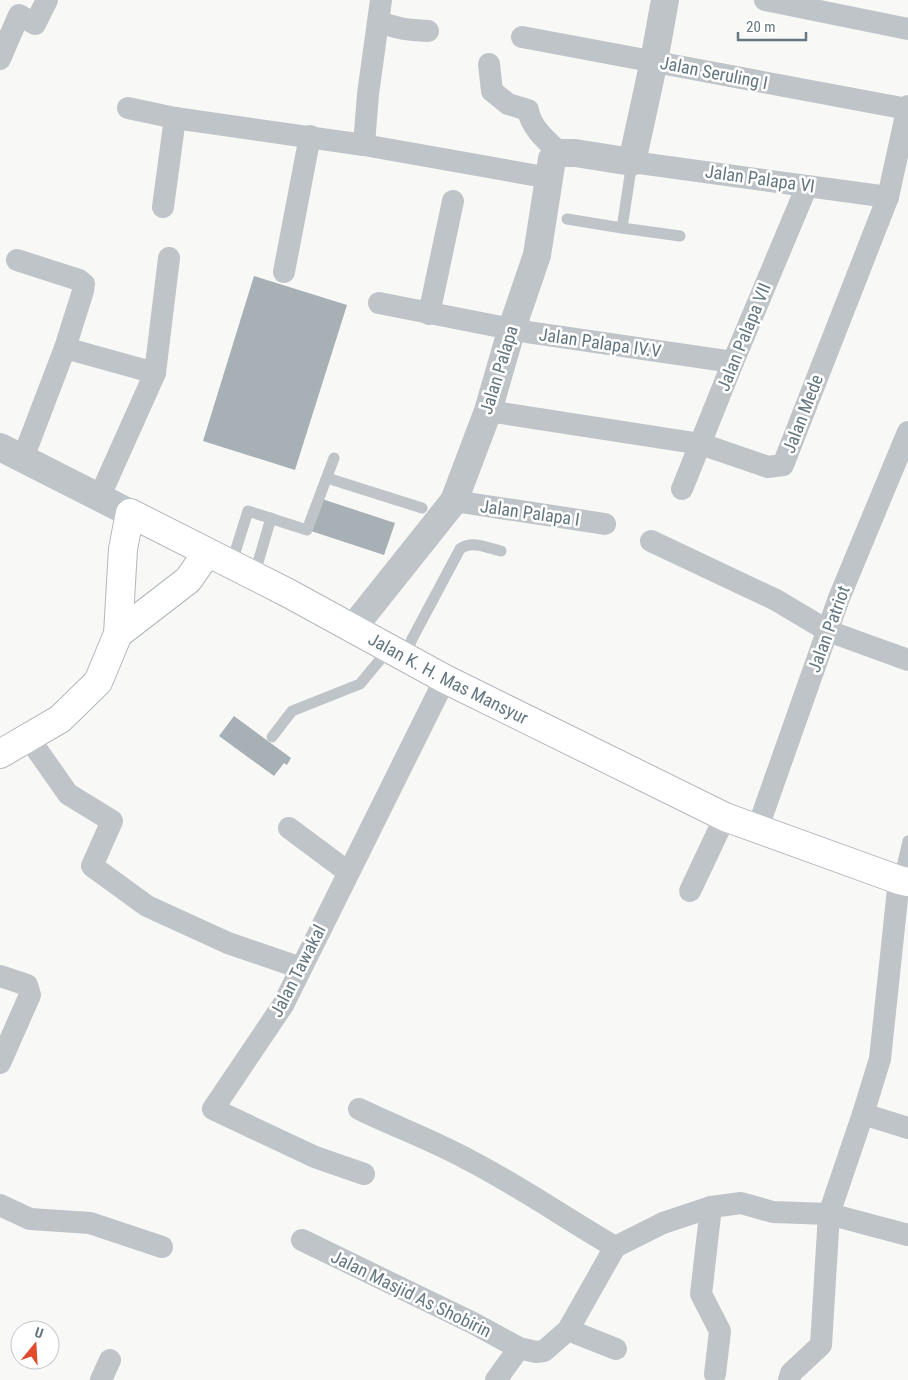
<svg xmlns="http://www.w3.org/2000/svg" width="908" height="1380" font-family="'Roboto Condensed',sans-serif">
<rect width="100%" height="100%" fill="#f8f8f6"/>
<g fill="#a6b0b5">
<polygon points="254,276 347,305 295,470 203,441"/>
<polygon points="322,499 395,523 384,555 311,531"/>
<polygon points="234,716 291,758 287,765 284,763 274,776 219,736"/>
</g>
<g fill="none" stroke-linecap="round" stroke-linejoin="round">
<g stroke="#b2b8bc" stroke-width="30">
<g id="secondary">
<polyline points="118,634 188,580 207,553"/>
<path id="s1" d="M0,754L60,719L98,682L118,634L123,549L130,513L288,593L445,679L725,817L899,880L908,882"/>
</g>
</g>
<g stroke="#bfc4c8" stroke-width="11">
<polyline points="632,162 622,228 680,236"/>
<polyline points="567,219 622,228"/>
<polyline points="327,478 422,508"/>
<polyline points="231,565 248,511 307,530 334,458"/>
<polyline points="254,576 271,518"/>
<path d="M405,657L412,639L460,549C472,540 488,548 501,551"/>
<polyline points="272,737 292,711 360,684 389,649"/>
<polyline points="899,880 908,841"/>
</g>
<g stroke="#bfc4c8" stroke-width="22">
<polyline points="765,0 908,29"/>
<path d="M379,21C395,29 410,30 428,31"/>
<polyline points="522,37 907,109"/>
<polyline points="0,59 19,15 35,24 47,0"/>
<path d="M489,64L492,91L508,104L528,110C531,128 547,141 560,153"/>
<polyline points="128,108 175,118 364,145 550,178"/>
<polyline points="364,145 368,94 381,0"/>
<polyline points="632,162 888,197"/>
<polyline points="163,207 175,118"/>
<polyline points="17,260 79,280 84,284 83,291 65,348 23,458"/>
<polyline points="284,272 310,136"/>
<polyline points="379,303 527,332 733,362"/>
<polyline points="429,314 453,201"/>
<polyline points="65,348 155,373"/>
<polyline points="488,411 701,444 768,467 783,465 888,197 908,106"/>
<polyline points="682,489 733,362 807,186"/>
<polyline points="99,498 155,373 169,258"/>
<polyline points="454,501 605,524"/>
<polyline points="651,541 776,600 828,631 908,660"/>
<polyline points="28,737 68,794 112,821 92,866 147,906 228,943 301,968"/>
<polyline points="289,828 348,872"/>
<polyline points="757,830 839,598 908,432"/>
<polyline points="690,891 725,817"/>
<polyline points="0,976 27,985 30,995 0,1063"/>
<path d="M359,1109C394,1126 432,1140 467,1159C518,1185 565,1218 615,1247"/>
<polyline points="863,1114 908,1128"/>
<polyline points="364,1174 315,1157 213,1109 283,1005 445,679"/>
<polyline points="0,1205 30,1219 90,1223 162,1247"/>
<polyline points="711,1207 701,1294 720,1331 715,1374"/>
<polyline points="302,1240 473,1323 519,1348 536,1352 544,1351 568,1330 615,1247 663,1223 711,1207 741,1203 773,1212 829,1214 908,1235"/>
<polyline points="568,1330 616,1349"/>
<polyline points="101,1380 110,1360"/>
<polyline points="496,1380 519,1348"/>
<polyline points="789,1380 791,1373 821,1345 829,1214 863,1114 880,1059 899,880"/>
</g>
<g stroke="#bfc4c8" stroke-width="28">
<polyline points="0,447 130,513"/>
<polyline points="352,629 454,501 488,411 512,328 537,255 552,159 560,153 575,153 632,162 654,61 665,0"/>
</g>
<use href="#secondary" stroke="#fff" stroke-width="28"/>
</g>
<g text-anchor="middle" stroke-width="5" stroke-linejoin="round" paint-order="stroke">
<g font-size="18" fill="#647680" stroke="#fff">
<text transform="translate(714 73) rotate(11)" y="6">Jalan Seruling I</text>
<text transform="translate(760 179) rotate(8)" y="6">Jalan Palapa VI</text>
<text transform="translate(744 337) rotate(-68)" y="6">Jalan Palapa VII</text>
<text transform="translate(600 343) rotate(8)" y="6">Jalan Palapa IV.V</text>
<text transform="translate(499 370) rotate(-73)" y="6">Jalan Palapa</text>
<text transform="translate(803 414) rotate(-69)" y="6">Jalan Mede</text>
<text transform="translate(530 513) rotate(8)" y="6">Jalan Palapa I</text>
<text transform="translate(829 629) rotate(-70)" y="6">Jalan Patriot</text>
<text dy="6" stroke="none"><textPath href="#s1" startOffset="655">Jalan K. H. Mas Mansyur</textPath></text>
<text transform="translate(298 971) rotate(-63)" y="6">Jalan Tawakal</text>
<text transform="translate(411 1294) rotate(26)" y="6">Jalan Masjid As Shobirin</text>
</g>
</g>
<g transform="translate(35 1345) rotate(18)"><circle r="24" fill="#ffffff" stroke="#c1c8cc"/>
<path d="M0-4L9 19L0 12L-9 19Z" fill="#e14a2d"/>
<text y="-8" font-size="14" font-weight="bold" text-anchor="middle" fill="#647680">U</text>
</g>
<path d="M738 32v8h68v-8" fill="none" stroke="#647680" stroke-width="2.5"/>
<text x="746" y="32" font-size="15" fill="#647680" stroke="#ffffff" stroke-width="4" paint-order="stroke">20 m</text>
</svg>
